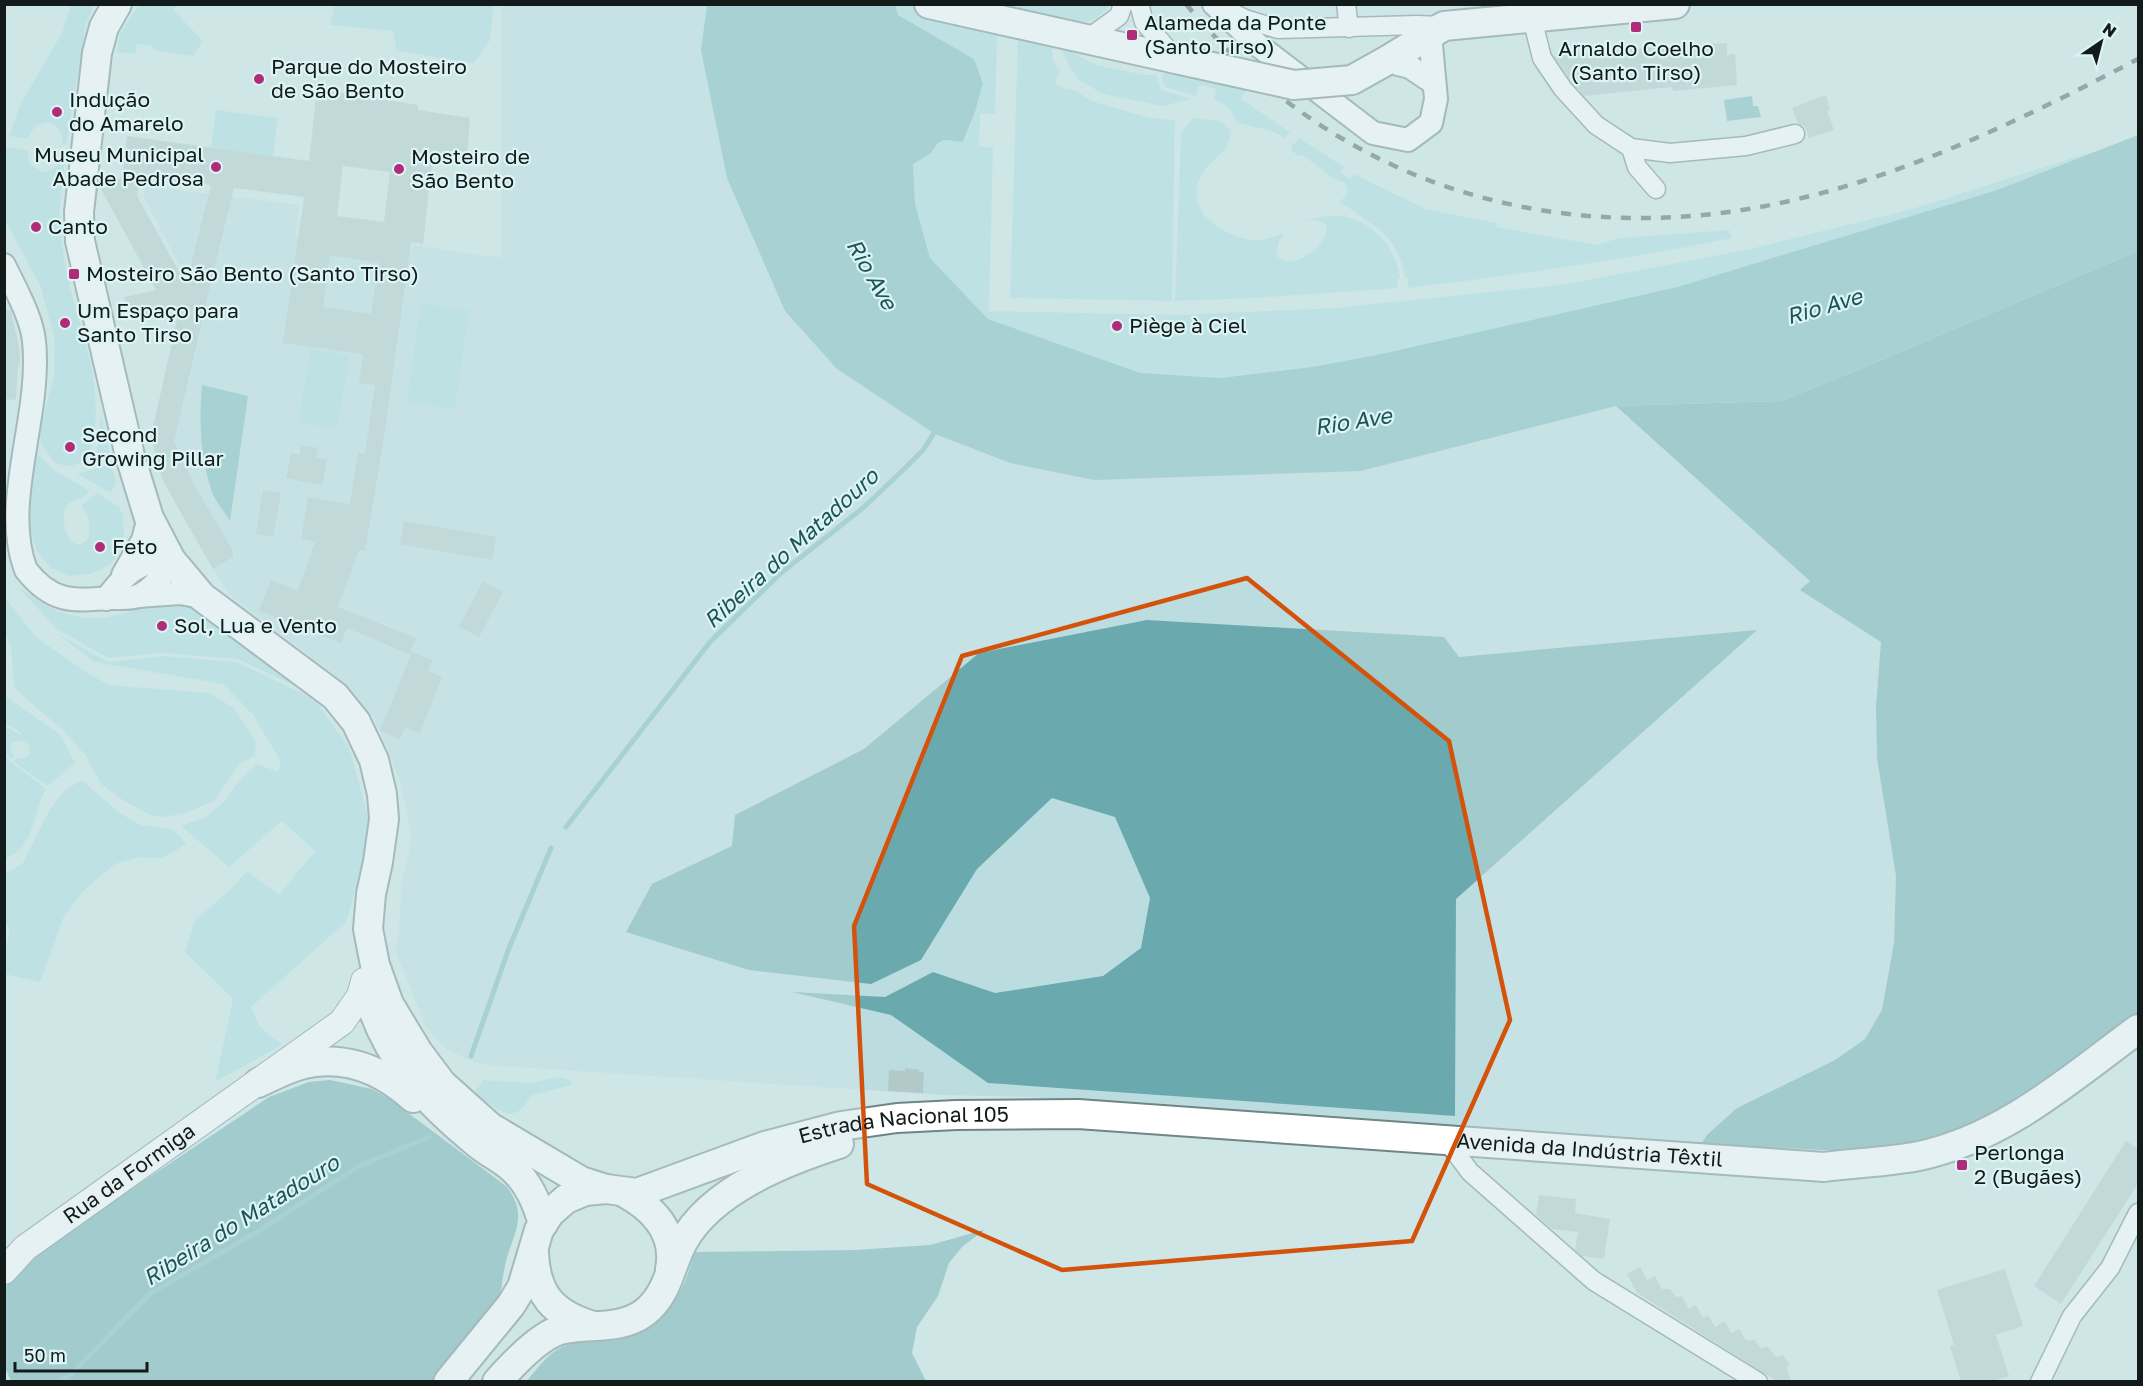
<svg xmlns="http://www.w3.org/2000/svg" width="2143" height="1386" font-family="'Golos Text',sans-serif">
<rect width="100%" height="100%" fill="#cfe6e7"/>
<polygon fill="#bcdddf" points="502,5 707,5 701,50 837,369 935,434 1010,463 1361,471 1616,406 1810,581 1801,590 1881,642 1876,707 1877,758 1896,876 1894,943 1882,1010 1865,1039 1835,1060 1737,1108 1708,1134 1701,1144 1029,1097 942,1095 486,1065 466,1059 446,1048 426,1027 395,950 399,931 402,881 409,852 411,834 401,784 386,744 373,718 344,682 231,596 213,569 163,481 151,436 186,278 144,197 145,186 300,205 295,236 411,253 413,245 501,258"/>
<g fill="#a8dee1">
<polygon points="335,4 494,4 494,5 490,40 474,63 397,51 393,31 330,25"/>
<path d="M71,5H94L86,24L66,145L63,144C62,133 59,126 49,122L36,125L27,139L9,136L20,105L62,33Z"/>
<polygon points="139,5 178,5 173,10 203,41 193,56 153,50 153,46 137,44 135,54 117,52 120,34"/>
<polygon points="895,5 998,5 995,114 980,114 979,146 993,148 989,311 1179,315 1335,308 1567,284 1750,249 1912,209 2098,150 1997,190 1677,287 1381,354 1312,367 1220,378 1142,373 988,319 930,258 915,204 913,163 931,153 938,143 945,140 964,142 975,112 983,83 974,59 898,15"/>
<path d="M1019,5H1110C1088,32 1074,21 1043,15L1049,47L1052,48L1053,61L1061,71L1055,80L1056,84L1066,89L1075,90L1091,101L1149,118L1175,120L1172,301L1010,298Z"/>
<polygon points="1060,46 1096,65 1145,75 1156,75 1161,90 1192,99 1162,106 1103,94 1079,80 1070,67"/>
<path d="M1167,72L1248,87L1241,99L1290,132L1285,138L1272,131L1237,123C1233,110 1226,104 1214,100L1216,89L1199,85L1196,96L1165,87L1162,76Z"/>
<polygon points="216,110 278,118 273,156 211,148"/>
<path d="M1197,118L1220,121L1231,131C1229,137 1228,144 1225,149C1216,160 1204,166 1199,180C1186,214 1226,237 1253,240C1263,241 1275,236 1285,233L1279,241L1276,254C1295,285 1363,210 1301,221C1313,219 1326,215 1339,216C1371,218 1396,247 1400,278L1397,279L1398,288L1255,298L1175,301L1181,133L1191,120Z"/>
<path d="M1299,138L1344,167L1340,172L1350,179L1354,174L1425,209L1497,223L1496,227L1597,245L1619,238L1729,230L1732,238C1624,260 1517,275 1408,288V278H1405C1398,233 1371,225 1339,201L1343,199L1348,192L1345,183L1333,178L1304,156L1297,155L1292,151L1291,143L1294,144Z"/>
<path d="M8,147L27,150L30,164L42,172C53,171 58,165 62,155L65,156C64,178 58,207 60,228C62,246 65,265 69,283C77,317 93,358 95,394C97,421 98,479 55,463L42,445L40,436L41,426L54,375L55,341L41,287L5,220V151Z"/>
<polygon points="421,303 469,310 455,409 407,402"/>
<polygon points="311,349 350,356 337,429 298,423"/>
<polygon points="101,416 111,458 91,463 97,453"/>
<path d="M37,453L53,470L87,489L88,493C82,501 70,498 65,509C60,522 70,556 87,540C92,529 89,515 81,506L97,493L119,507L123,515L124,541L114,560L109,565L91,574L69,576L51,568L38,553L27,522L34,455Z"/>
<polygon points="111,464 116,483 111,492 107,491 77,474"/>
<polygon points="18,587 56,611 79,617 104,618 127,613 161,602 194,605 316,696 238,659 163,653 108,658 57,629"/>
<polygon points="5,598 36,637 87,673 109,685 209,693 234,708 256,742 255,756 240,763 214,801 185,813 165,817 151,815 124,801 102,785 85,755 63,730 23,696 14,686 11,646 5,633"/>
<polygon points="55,632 108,662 164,656 237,662 314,699 349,747 372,831 346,922 251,1007 259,1026 282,1045 215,1082 233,999 185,952 195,920 231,889 247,871 279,895 315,851 282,821 229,867 181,826 204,818 225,801 238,782 257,764 278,772 281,762 253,715 223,684 94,662"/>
<polygon points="5,696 60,734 75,763 48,786 14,762 18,758 23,759 30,754 28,744 19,740 13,742 10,749 14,756 12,759 5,754 5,726 21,735 23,734 5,723"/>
<path d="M5,757L46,789C32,812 36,847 5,859Z"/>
<polygon points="81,780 120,813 140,825 173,829 186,844 163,858 139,857 115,864 85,889 64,916 40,982 5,974 5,945 7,943 9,933 9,928 5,921 4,874 23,863 50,809 63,792"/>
<path d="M559,1077L570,1080L572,1085L530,1096C515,1129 495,1108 475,1093L483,1080L530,1083Z"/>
</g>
<g fill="#6aaaae">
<polygon points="2138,251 2138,1013 2006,1110 1937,1137 1862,1152 1701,1144 1708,1134 1737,1108 1835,1060 1865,1039 1882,1010 1894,943 1896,876 1877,758 1876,707 1881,642 1800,590 1810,581 1616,406 1781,401 1865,367"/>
<polygon points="1147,620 1444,637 1459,657 1757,630 1456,899 1455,1116 988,1083 891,1015 792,992 885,997 933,972 995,993 1103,976 1141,948 1150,898 1115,817 1052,798 977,869 921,960 871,984 749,970 626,932 652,884 732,846 735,815 864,749 979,653"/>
<path d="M330,1080L372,1089L388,1098L506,1186C532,1218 509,1238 504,1271C501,1284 503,1290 497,1303L434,1381H11L5,1368L4,1291L9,1281L30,1257L269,1097L309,1082Z"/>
<path d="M984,1230L962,1247L949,1263L938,1296L917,1327L912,1353L926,1381L526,1382C537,1369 547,1354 562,1347C577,1339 596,1342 612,1341C639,1338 666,1319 678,1295C686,1282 690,1267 695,1252L856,1250L930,1245Z"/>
</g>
<g fill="#79b9bc">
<polygon points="895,4 898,15 974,59 983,83 975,112 963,142 945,140 938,143 931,153 913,164 915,204 930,258 988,319 1141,373 1220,378 1312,367 1381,354 1677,287 1997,190 2138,135 2138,251 1865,367 1781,401 1616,406 1361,471 1094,480 1010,463 935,434 837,369 785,311 727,178 701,50 707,5"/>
<polygon points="1752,96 1753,106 1758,106 1761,117 1727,121 1724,100"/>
<path d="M202,385L248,396L230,521C224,511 214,500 211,489C200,455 199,420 202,385Z"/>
</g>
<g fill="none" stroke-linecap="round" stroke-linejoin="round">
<g stroke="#79b9bc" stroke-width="5">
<polyline points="566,827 710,642 781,573 864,507 900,473 924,449 937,428"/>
<polyline points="471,1056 509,948 551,848"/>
<polyline points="60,1382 71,1374 151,1293 257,1232 359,1166 430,1137"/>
</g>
</g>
<g fill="#b2c9ca" fill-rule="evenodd">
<polygon points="1727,43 1727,55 1735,54 1737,85 1673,91 1672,87 1584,96 1572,82 1554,56 1667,46"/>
<path d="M317,89L418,105V110L470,118L467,156L433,152L423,244L411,242L384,437L365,551L359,550L338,607L416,638L409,654L347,628L341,643L259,611L271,580L298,591L315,542L301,539L308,497L350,504L358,453L365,454L375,385L359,383L363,354L283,343L304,197L234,188L215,265L174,441L195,486L233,551V557L213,569L163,481L151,437L180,307L129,318L124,297L156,290L101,189L122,177L127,136L309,161ZM343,166L390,172L384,222L337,216ZM140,176L211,185L186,284L137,196ZM330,255L379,263L371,314L323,307Z"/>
<polygon points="1826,95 1830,110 1827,111 1834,130 1809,138 1805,127 1798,123 1792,108"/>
<polygon points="4,310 11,311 19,347 20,364 18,365 16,400 4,399"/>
<polygon points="301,445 318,448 316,458 327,460 322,485 286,478 291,453 300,455"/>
<polygon points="263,490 281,493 273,537 256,534"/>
<polygon points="404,521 496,537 492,560 400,544"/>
<polygon points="483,581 503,592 479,637 459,627"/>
<polygon points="412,652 432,660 428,671 442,677 420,733 405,728 400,739 380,731"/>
<polygon points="905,1068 919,1070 919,1072 924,1072 923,1093 888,1091 889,1070 905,1071"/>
<polygon points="2126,1141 2139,1149 2139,1182 2061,1304 2034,1286"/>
<polygon points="1539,1195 1576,1199 1575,1213 1610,1219 1604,1259 1582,1256 1575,1250 1578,1232 1552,1229 1536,1215"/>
<polygon points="1640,1267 1647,1280 1655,1276 1662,1289 1670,1289 1676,1297 1682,1296 1689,1309 1696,1305 1703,1318 1708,1315 1715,1327 1725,1321 1731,1333 1739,1329 1746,1340 1755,1340 1761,1349 1767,1346 1776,1357 1783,1355 1790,1365 1786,1367 1792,1382 1778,1382 1637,1293 1627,1274"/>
<polygon points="2005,1269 2023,1326 1996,1335 2009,1376 1990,1382 1961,1382 1950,1346 1954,1345 1937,1290"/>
</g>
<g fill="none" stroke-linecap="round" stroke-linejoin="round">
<g stroke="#6f8586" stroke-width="21">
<g id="minor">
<polyline points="1139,4 1144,22 1176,59"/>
<polyline points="1346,4 1349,28"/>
<polyline points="1225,9 1245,19 1278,29 1417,25 1443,26"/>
<polyline points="1532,18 1542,58 1563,89 1596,125 1631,148 1670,153 1746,146 1795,134"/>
<polyline points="1087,39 1119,16 1123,4"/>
<polyline points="1631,148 1637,167 1656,189"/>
<polyline points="1447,1141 1470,1172 1594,1281 1758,1382"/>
<polyline points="2040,1382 2072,1316 2110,1268 2138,1213"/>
</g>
</g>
<g stroke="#6f8586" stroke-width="26">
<g id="tertiary">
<polyline points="1214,4 1259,46 1373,133 1408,140 1431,123 1436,99 1430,34"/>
<polyline points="1386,61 1410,67 1434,83"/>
<path d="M4,265C14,286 32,318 34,341C42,416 0,503 26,570C52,603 72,601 111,598C119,598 131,599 138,596C154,589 164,574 171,560"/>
<polyline points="123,575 143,540 149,518"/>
<polyline points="138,596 180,593 202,597"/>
<path d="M106,599C126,573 137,561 171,560"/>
</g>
</g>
<g stroke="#6f8586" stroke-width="28">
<g id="secondary">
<path id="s1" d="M4,1271L25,1248L342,1022L360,996L364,981"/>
</g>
</g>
<g stroke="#6f8586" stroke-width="32">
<g id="primary">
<polyline points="117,4 104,27 97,53 79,212 80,241 130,456 149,518 171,560 202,597 335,696 356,722 374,760 382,794 384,819 378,862 371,894 368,929 375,965 389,1004 418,1052 442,1084 490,1127 581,1181 606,1189"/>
<polyline points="929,4 1176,59"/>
<polyline points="1386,61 1444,26 1675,4"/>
<path d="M369,998C389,1061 427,1103 478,1144C489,1153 502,1159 512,1168C529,1183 537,1203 543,1224"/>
<path d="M258,1083C271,1077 284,1070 297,1066C341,1053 381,1069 413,1098"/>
<path d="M625,1193C654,1209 677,1233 670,1269"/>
<path d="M534,1253C536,1295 553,1314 593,1326"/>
<path id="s2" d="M448,1382L511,1305L522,1287L539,1230L550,1213L566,1199L585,1191L606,1189L637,1193L765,1146L841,1126L897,1118L956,1115L1078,1114L1824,1167C1855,1163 1888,1162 1919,1156C2004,1138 2070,1079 2138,1029"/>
<path d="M497,1382C512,1365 539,1336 560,1330C589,1323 619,1331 644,1313C668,1295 670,1266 683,1242C711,1190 786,1161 839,1144"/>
</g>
</g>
<use href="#minor" stroke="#fff" stroke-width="18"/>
<use href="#tertiary" stroke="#fff" stroke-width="22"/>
<use href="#secondary" stroke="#fff" stroke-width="26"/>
<use href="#primary" stroke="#fff" stroke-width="28"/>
<path stroke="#4f5c5c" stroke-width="4.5" stroke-dasharray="10 10" stroke-linecap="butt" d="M1186,4C1339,190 1567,254 1798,199C1917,171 2031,115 2138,59"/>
<g stroke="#6f8586" stroke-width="32" stroke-linecap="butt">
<polyline id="primary-bridge" points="1176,59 1294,85 1352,80 1386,61"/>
</g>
<use href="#primary-bridge" stroke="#fff" stroke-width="28"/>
</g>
<path d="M0 0H2143V1386H0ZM1247,578L1449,741L1510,1020L1412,1241L1062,1270L867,1184L854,926L962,656Z" fill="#cfe6e7" fill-opacity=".55" fill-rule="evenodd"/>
<path fill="none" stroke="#d3530d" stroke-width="4.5" stroke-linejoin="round" d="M1247,578L1449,741L1510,1020L1412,1241L1062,1270L867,1184L854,926L962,656Z"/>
<g fill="#af2d78" stroke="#dcf4f5" stroke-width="2">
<rect x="1630" y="21" width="12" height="12" rx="3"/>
<rect x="1126" y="29" width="12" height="12" rx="3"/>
<circle cx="259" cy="79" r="6"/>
<circle cx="57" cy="112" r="6"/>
<circle cx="216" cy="167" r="6"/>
<circle cx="399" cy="169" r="6"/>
<circle cx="36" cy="227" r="6"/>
<rect x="68" y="268" width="12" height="12" rx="3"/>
<circle cx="65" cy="323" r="6"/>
<circle cx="1117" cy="326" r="6"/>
<circle cx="70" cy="447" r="6"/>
<circle cx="100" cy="547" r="6"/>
<circle cx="162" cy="626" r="6"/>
<rect x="1956" y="1159" width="12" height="12" rx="3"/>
</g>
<g text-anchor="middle" stroke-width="4.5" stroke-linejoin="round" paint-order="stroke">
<g font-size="21" fill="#121a1a" stroke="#dcf4f5" text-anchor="start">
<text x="1144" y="30">Alameda da Ponte<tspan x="1144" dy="24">(Santo Tirso)</tspan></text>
<text x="1636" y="56" text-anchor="middle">Arnaldo Coelho<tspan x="1636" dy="24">(Santo Tirso)</tspan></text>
<text x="271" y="74">Parque do Mosteiro<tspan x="271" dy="24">de São Bento</tspan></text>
<text x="69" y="107">Indução<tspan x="69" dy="24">do Amarelo</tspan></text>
<text x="204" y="162" text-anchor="end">Museu Municipal<tspan x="204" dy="24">Abade Pedrosa</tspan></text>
<text x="411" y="164">Mosteiro de<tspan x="411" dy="24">São Bento</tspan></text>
<text x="48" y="234">Canto</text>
<text x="86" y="281">Mosteiro São Bento (Santo Tirso)</text>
<text x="77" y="318">Um Espaço para<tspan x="77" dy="24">Santo Tirso</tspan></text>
<text x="1129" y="333">Piège à Ciel</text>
<text x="82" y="442">Second<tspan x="82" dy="24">Growing Pillar</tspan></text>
<text x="112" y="554">Feto</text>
<text x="174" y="633">Sol, Lua e Vento</text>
<text x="1974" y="1160">Perlonga<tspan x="1974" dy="24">2 (Bugães)</tspan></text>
</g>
<g font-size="21" fill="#121a1a" stroke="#dcf4f5">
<text dy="7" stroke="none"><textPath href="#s2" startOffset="572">Estrada Nacional 105</textPath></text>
<text dy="7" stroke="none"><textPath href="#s2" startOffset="1260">Avenida da Indústria Têxtil</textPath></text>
<text dy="7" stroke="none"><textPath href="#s1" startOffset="159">Rua da Formiga</textPath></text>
</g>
<g font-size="22" font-style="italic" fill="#1d5557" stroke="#dcf4f5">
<text transform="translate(872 274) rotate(60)" y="8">Rio Ave</text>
<text transform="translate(1824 306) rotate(-16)" y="8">Rio Ave</text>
<text transform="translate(1353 421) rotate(-9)" y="8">Rio Ave</text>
<text transform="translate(791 548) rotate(-42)" y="8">Ribeira do Matadouro</text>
<text transform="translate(241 1220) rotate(-32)" y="8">Ribeira do Matadouro</text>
</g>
</g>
<rect width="2143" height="1386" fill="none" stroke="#121a1a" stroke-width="12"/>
<g transform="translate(2101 42) rotate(35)" stroke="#dcf4f5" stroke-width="4.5" paint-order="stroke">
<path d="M0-4.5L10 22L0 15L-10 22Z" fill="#121a1a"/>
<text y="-9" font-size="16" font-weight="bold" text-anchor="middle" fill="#121a1a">N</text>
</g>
<path d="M15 1362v9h132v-9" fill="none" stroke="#121a1a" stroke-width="3"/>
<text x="24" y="1362" font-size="18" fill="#121a1a" stroke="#dcf4f5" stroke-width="4.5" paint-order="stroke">50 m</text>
</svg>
